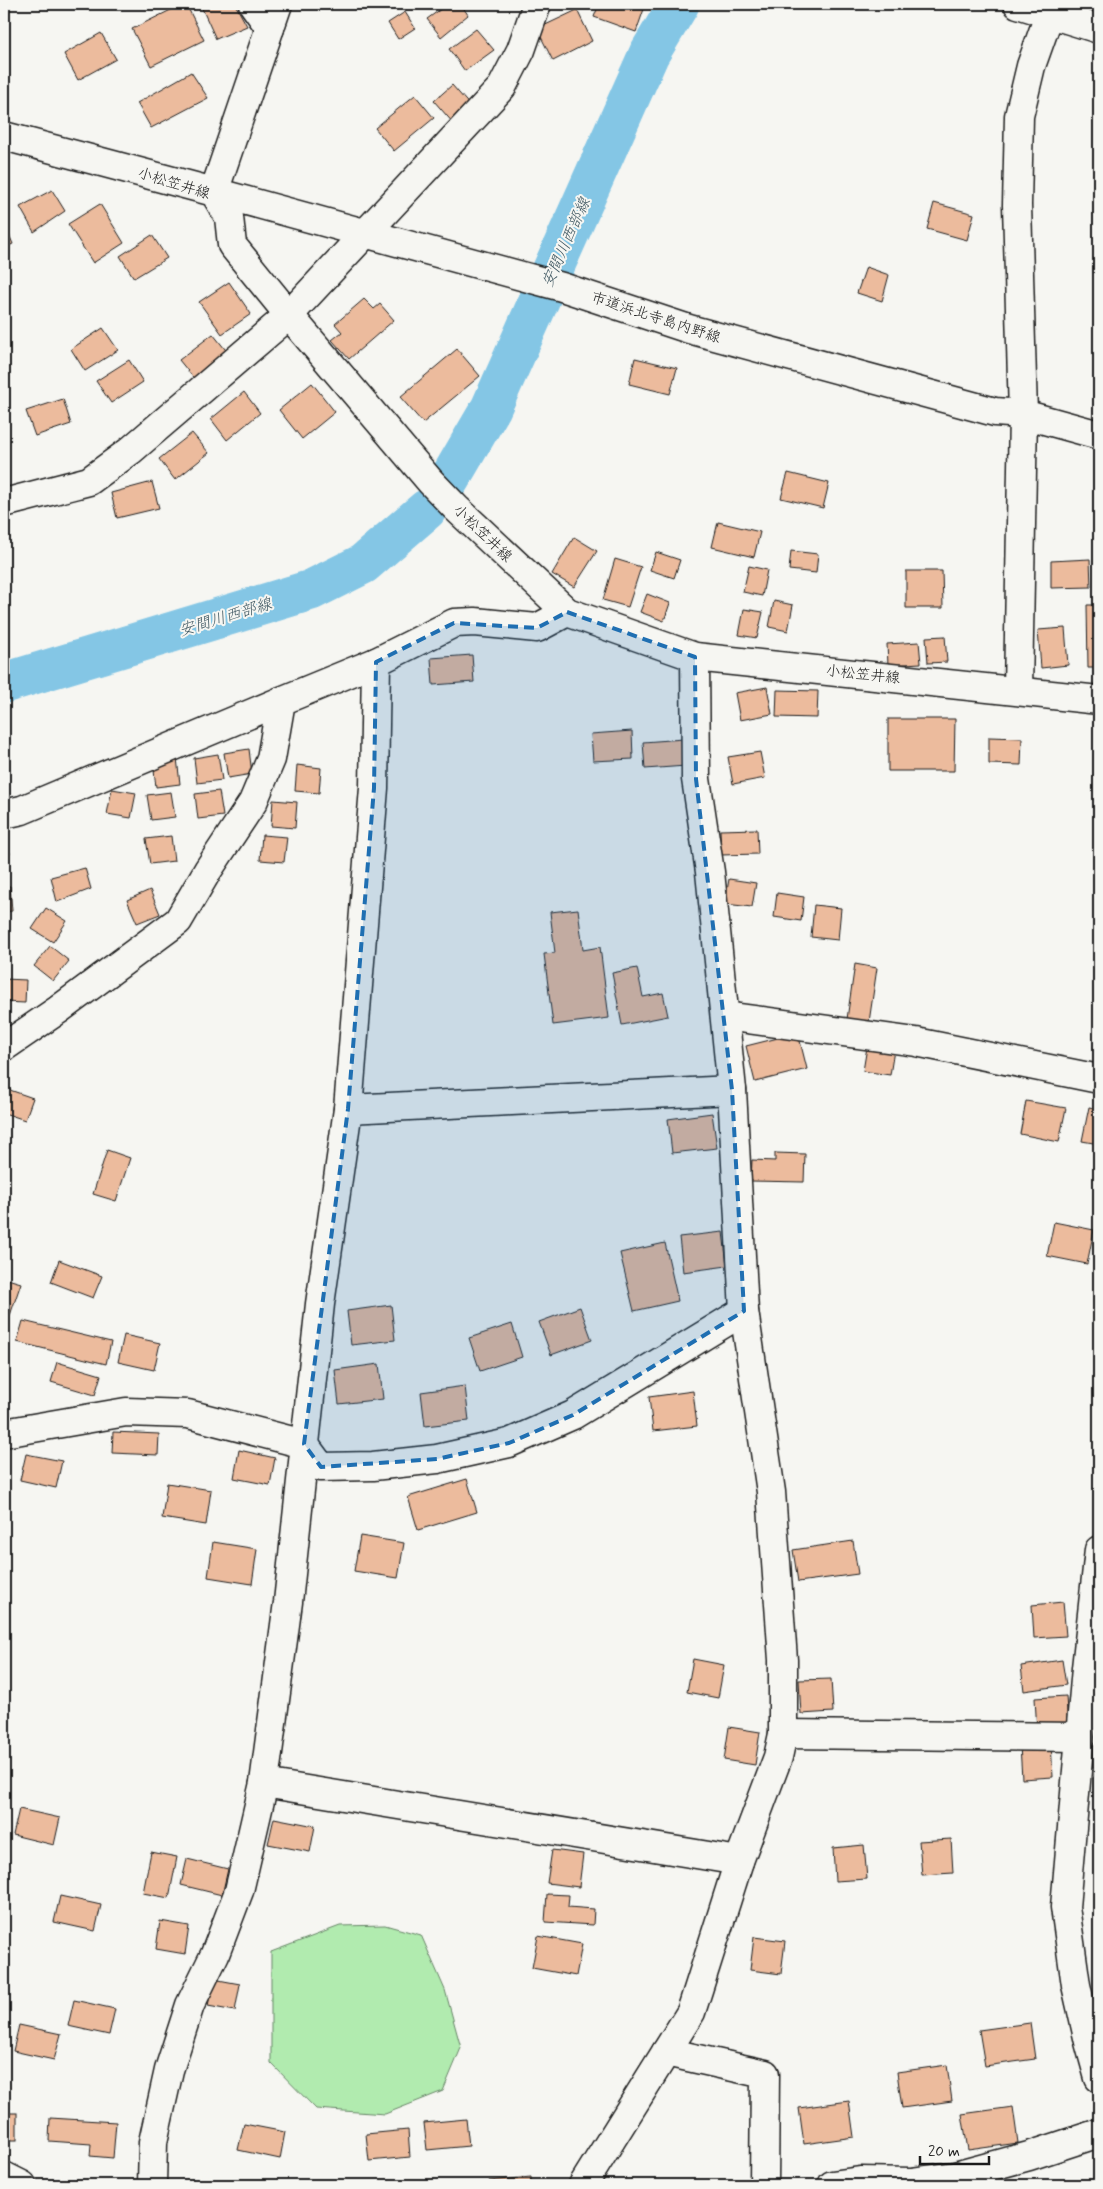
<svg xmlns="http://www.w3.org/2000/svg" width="1103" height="2189" font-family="Mynerve,'Klee One',sans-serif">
<rect width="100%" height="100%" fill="#f6f6f2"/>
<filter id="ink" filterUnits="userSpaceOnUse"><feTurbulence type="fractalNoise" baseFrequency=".02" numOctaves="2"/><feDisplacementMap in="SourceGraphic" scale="10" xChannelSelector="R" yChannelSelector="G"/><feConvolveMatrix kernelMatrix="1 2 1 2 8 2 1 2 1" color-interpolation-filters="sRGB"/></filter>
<g filter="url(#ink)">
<polygon fill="#b1ebaf" stroke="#668466" points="385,1925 421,1935 445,1990 461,2048 443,2091 385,2114 316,2109 271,2063 271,1952 340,1926"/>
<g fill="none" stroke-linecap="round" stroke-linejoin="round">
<g stroke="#84c6e5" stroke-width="41">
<polyline points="449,480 491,408 649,54 679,4"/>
<polyline points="4,683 311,590 363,564 426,510"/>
</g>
</g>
<g fill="#ecbb9d" stroke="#1c1c1c">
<polygon points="183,4 186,4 204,40 151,66 132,29"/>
<polygon points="200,4 235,4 247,26 216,39"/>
<polygon points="448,4 461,4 468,15 441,37 427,19"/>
<polygon points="599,4 629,4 644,9 636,32 594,17"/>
<polygon points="577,10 592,41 553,61 537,29"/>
<polygon points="405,12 415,28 398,39 388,23"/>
<polygon points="476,29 494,50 465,71 449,49"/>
<polygon points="101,33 116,59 78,80 64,54"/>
<polygon points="191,72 208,98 151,128 137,103"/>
<polygon points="452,85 472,108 454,124 434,101"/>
<polygon points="415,95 434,118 394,151 375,128"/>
<polygon points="52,190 65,211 34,232 20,207"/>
<polygon points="934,203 974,214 967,240 927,229"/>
<polygon points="100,204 124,243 93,263 68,224"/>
<polygon points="4,223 13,244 4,248"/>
<polygon points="152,235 167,258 134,278 120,256"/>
<polygon points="866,267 889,275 882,301 857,293"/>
<polygon points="229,282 251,314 222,334 199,302"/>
<polygon points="364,299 374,309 380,304 394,320 349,359 332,340 342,332 335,324"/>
<polygon points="103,328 118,350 85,371 71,349"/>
<polygon points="213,334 229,354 196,381 179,360"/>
<polygon points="457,349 480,376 423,423 400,397"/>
<polygon points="635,358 677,368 670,394 629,384"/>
<polygon points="129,360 143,382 111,403 96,381"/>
<polygon points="312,383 335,412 302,439 279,410"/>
<polygon points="244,392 260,413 227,440 211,419"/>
<polygon points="63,399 71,424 35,436 26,411"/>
<polygon points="192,433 209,453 175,480 159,459"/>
<polygon points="788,473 829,483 823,508 781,498"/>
<polygon points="152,482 159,508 117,518 111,493"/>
<polygon points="718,522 760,532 754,557 712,547"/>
<polygon points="574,537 597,551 574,587 552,574"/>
<polygon points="791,551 818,554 816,573 789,570"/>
<polygon points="656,552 680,560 674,578 650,570"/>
<polygon points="615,559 641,567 628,607 603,600"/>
<polygon points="1090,559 1091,587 1051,588 1051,561"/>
<polygon points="749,566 767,570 762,596 743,592"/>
<polygon points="906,571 942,571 943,608 906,608"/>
<polygon points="647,594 670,603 664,621 640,612"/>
<polygon points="774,601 793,605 788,631 769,627"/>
<polygon points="1087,605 1099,605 1099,668 1088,668"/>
<polygon points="744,609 763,612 757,638 739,635"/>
<polygon points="1065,628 1068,665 1041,668 1038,630"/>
<polygon points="945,636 947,662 928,663 926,637"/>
<polygon points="919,642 921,663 888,665 887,644"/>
<polygon points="472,655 474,682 433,685 431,658"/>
<polygon points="767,687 772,714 740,720 735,693"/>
<polygon points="777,690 818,691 817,718 776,717"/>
<polygon points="888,719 955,719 954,771 888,771"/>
<polygon points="632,731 633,759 593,761 591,734"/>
<polygon points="989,737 1022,738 1021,765 989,764"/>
<polygon points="684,739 686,766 645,769 643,742"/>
<polygon points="249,749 252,774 228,778 224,753"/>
<polygon points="760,752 765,778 733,784 728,757"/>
<polygon points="218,754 222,780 197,783 194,758"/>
<polygon points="177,758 180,784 156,787 153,762"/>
<polygon points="297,765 321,768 319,793 295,791"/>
<polygon points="112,789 136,793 131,818 107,814"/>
<polygon points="219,791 223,816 198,819 195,794"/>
<polygon points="171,792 175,817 151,820 147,795"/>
<polygon points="273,800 297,802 295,828 271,826"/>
<polygon points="4,829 5,829 10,854 4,855"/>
<polygon points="757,829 758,854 721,855 720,830"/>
<polygon points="262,835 287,837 284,862 260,860"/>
<polygon points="171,836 174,861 150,864 146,839"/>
<polygon points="85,868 91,889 57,902 51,877"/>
<polygon points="729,879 756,883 752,907 725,904"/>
<polygon points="1099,879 1099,911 1095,911"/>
<polygon points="4,886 10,886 12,911 4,912"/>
<polygon points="150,890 160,914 137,923 127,900"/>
<polygon points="777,893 804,897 801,921 774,917"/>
<polygon points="814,905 841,908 838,940 811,937"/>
<polygon points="46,908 67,921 53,942 32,929"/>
<polygon points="578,909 583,950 600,947 609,1018 553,1025 544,954 555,953 550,912"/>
<polygon points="50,946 69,961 53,981 34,966"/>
<polygon points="855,964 877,968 869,1022 847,1019"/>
<polygon points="637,968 643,997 663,993 668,1016 622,1025 612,973"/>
<polygon points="4,979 26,980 25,1003 4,1002"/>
<polygon points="798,1033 807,1069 755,1082 746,1046"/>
<polygon points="867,1047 894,1050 890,1075 863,1071"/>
<polygon points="4,1088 33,1098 25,1120 4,1113"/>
<polygon points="1026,1101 1066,1108 1059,1142 1020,1134"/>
<polygon points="1089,1107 1099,1109 1099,1144 1082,1141"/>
<polygon points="712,1113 717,1148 672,1153 668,1119"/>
<polygon points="107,1150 130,1158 116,1201 93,1194"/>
<polygon points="775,1153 805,1154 804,1182 751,1181 752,1160 775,1161"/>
<polygon points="1054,1222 1094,1230 1087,1264 1047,1256"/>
<polygon points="723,1232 727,1266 683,1272 679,1237"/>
<polygon points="665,1243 678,1301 634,1311 620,1253"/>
<polygon points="59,1260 102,1276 93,1298 51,1282"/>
<polygon points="4,1278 21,1283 4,1333"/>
<polygon points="391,1305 395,1340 351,1345 347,1311"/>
<polygon points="580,1307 592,1340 551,1355 539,1322"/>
<polygon points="23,1321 111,1342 106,1364 17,1342"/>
<polygon points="512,1324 522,1357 480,1371 469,1338"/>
<polygon points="124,1335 160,1343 154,1370 118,1362"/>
<polygon points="57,1362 101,1375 95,1395 51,1382"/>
<polygon points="379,1364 383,1399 339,1404 335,1370"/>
<polygon points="465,1386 469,1421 425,1426 421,1392"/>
<polygon points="693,1391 697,1426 653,1431 649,1397"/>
<polygon points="113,1432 159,1434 158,1455 112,1453"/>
<polygon points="239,1450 275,1458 270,1485 234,1478"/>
<polygon points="26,1454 62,1461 56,1488 20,1480"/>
<polygon points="467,1479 477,1512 418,1530 408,1497"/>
<polygon points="167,1483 211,1490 206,1525 162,1518"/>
<polygon points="360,1536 404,1543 398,1578 354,1571"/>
<polygon points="853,1541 858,1574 798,1582 793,1550"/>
<polygon points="213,1542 257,1549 252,1584 208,1577"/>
<polygon points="1063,1602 1066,1636 1034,1638 1032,1605"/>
<polygon points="693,1659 724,1665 718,1698 687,1692"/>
<polygon points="1062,1660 1066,1685 1024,1691 1021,1666"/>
<polygon points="831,1679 833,1712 801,1714 799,1680"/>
<polygon points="1066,1696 1068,1729 1037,1731 1035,1698"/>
<polygon points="729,1727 760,1732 755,1765 724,1760"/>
<polygon points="1051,1743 1053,1777 1022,1779 1020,1745"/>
<polygon points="19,1809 60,1818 54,1845 13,1835"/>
<polygon points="274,1818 315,1826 310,1852 268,1844"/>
<polygon points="951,1839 953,1873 922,1875 919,1841"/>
<polygon points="864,1845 867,1879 835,1881 833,1848"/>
<polygon points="552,1850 583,1854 579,1887 547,1883"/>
<polygon points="151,1852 177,1857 169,1898 143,1893"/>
<polygon points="187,1859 228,1869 222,1895 181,1885"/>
<polygon points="547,1894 569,1895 568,1907 594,1909 593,1925 545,1922"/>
<polygon points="60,1896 101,1905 95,1931 54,1922"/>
<polygon points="160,1921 189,1926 185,1954 156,1949"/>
<polygon points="538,1936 582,1944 576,1976 532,1968"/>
<polygon points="754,1937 785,1941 781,1974 750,1970"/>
<polygon points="213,1979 240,1984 235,2011 208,2006"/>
<polygon points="74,2000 115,2009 109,2035 68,2026"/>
<polygon points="1030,2023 1035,2059 985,2066 979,2030"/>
<polygon points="19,2025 61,2034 54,2060 13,2051"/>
<polygon points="947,2065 952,2101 902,2108 897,2072"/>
<polygon points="849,2101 854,2137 804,2144 799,2108"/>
<polygon points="1013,2107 1018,2143 968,2150 962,2114"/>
<rect x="4" y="2113" width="13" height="27"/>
<polygon points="50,2118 116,2122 113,2158 90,2156 91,2144 49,2141"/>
<polygon points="466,2119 469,2146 427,2150 424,2123"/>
<polygon points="244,2124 285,2132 280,2159 238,2150"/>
<polygon points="408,2130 410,2157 369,2161 366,2134"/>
<polygon points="531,2177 531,2185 489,2185 489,2181"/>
</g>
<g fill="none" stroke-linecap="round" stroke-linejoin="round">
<g stroke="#1c1c1c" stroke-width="31">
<g id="minor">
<polyline points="253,4 270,28"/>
<polyline points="278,4 214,192 562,287 689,329 995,412 1023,414 1099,435"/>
<polyline points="1018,4 1099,29"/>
<polyline points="4,503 89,481 130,451 289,315 502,87 521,50 537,4"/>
<polyline points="1018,690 1023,414 1017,205 1019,116 1031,66 1053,4"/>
<polyline points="4,814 22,810 281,701"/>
<polyline points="725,1016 916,1042 1099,1079"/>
<polyline points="4,1047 58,1010 178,921 208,870 253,802 271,759 281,701 376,662"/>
<polyline points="348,1109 732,1090"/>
<polyline points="4,1433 126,1412 188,1414 304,1444 321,1467 373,1466 437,1459 509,1443 573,1415 744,1311"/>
<polyline points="1099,1550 1086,1668 1065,1907 1076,1985 1089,2042 1099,2078"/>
<polyline points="783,1734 1080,1737"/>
<polyline points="264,1783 739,1861"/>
<polyline points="666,2052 765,2074 764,2185"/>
<polyline points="4,2176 22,2185"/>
<polyline points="152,2185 153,2142 169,2070 190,2005 215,1954 239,1891 264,1783 288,1602 320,1304 348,1109 374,788 376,662 454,623 475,622 537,628 567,612"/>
<polyline points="583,2185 691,2012 739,1861 778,1757 783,1734 783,1660 771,1492 744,1311 732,1090 710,872 696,779 695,657"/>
<polyline points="832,2185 860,2181 911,2182 955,2176 1029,2156 1099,2133"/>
</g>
</g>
<g stroke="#1c1c1c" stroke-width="31">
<polyline id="major" points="4,136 214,192 229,217 232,245 289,315 430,481 456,508 567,612 695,657 1099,700"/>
</g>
<use href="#minor" stroke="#f6f6f2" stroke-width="28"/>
<use href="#major" stroke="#f6f6f2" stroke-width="28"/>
</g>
</g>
<path fill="#1f6fb2" fill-opacity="0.2" stroke="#1f6fb2" stroke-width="4" stroke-dasharray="10 6" stroke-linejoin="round" d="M567,612L695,657L696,779L732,1090L744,1311L573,1415L509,1443L437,1459L321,1467L304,1444L348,1109L374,788L376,662L454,623L537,628Z"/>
<g text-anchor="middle" stroke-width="4" stroke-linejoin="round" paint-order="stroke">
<g font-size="15" fill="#1c1c1c" stroke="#f6f6f2">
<text transform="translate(174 183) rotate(17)" y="5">小松笠井線</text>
<text transform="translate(656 317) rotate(18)" y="5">市道浜北寺島内野線</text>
<text transform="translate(483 533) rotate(44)" y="5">小松笠井線</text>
<text transform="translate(863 674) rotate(6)" y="5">小松笠井線</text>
</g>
<g font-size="16" font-style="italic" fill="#405862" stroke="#f6f6f2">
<text transform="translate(565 242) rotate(-66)" y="6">安間川西部線</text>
<text transform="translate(225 616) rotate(-17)" y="6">安間川西部線</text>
</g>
</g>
<rect width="1103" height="2189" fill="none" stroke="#f6f6f2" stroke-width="20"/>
<rect x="10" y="10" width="1083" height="2169" fill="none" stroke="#1c1c1c" stroke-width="2" filter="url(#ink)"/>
<path d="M920 2156v8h69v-8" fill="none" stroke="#1c1c1c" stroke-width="2.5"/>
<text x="928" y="2156" font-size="15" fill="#1c1c1c" stroke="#f6f6f2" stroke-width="4" paint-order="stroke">20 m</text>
</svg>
